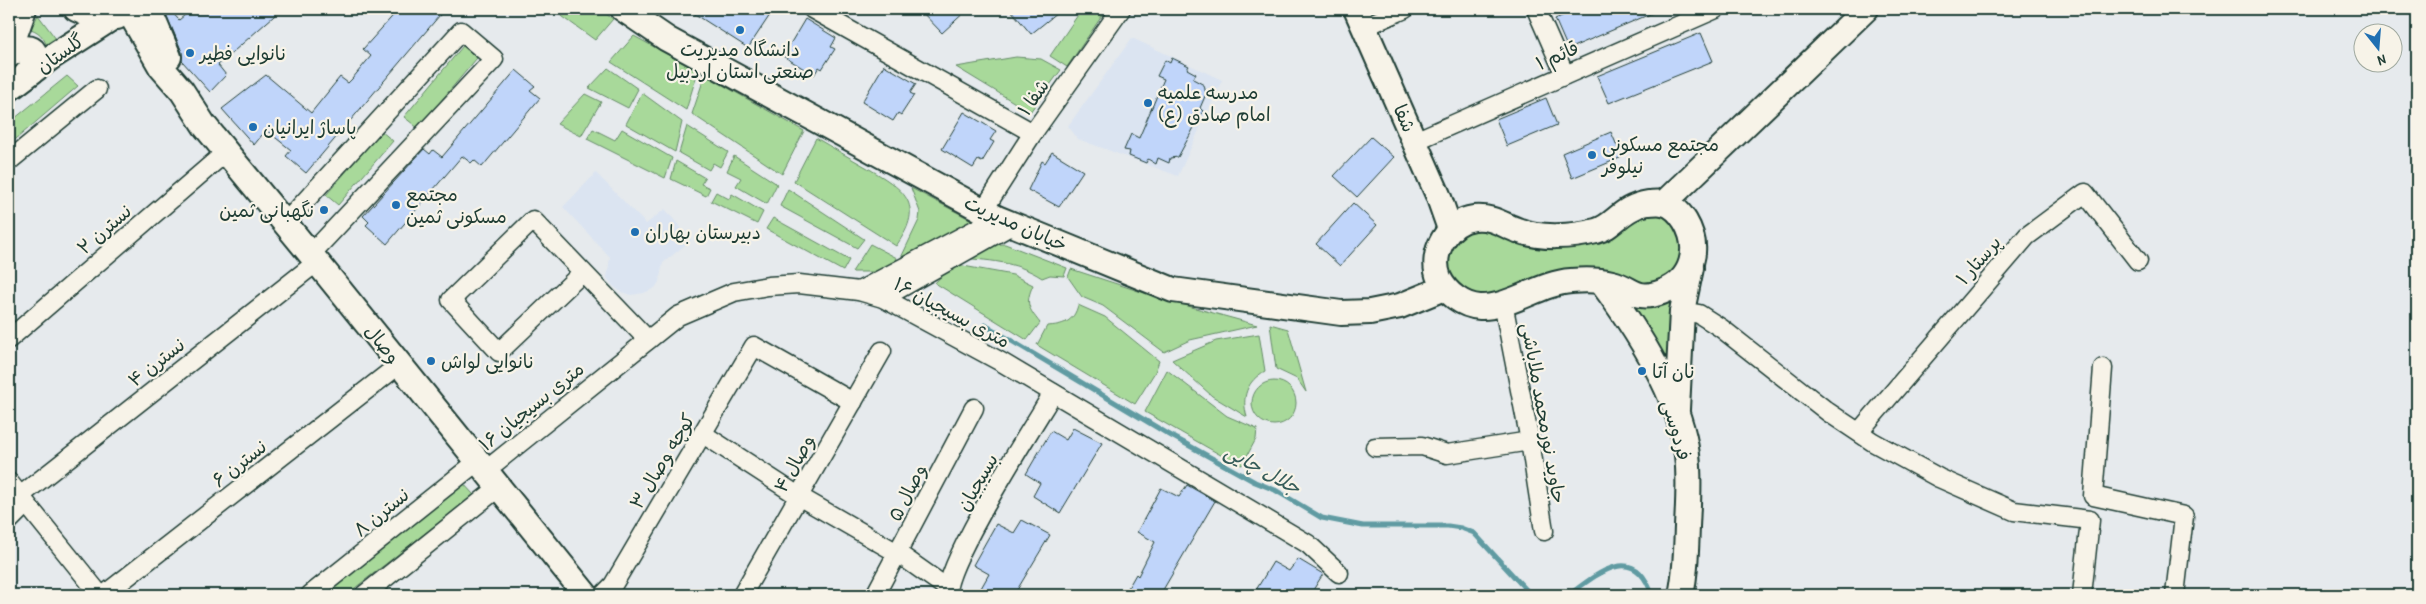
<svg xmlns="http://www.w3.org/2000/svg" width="2426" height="604" font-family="'Patrick Hand','Playpen Sans Arabic',sans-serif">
<rect width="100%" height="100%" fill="#e6eaed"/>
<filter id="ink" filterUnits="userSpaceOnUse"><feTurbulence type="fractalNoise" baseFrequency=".02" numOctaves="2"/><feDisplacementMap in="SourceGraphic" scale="10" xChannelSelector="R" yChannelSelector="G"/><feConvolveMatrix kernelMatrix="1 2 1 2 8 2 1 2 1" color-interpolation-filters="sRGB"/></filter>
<g filter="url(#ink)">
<g fill="#dbe4f1">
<polygon points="1132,38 1222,80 1178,176 1078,139 1068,126"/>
<polygon points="596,173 646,224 665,209 691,240 663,263 659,282 655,288 644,293 631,295 621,292 613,286 607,278 610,257 563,207"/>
</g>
<g fill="#a8d99a" stroke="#648b67">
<polygon points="552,9 599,9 613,19 595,40"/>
<polygon points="1082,9 1106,10 1067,67 1050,56"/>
<path d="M38,15L59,43L48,50C45,40 42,33 31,29Z"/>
<polygon points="634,36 698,71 686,110 611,62"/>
<polygon points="463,46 477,58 418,128 404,117"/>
<polygon points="1016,57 1041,59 1061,70 1030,112 956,67"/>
<polygon points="608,68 638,89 628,108 589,88"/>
<polygon points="705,75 804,131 782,174 692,114"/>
<polygon points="67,76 78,86 9,145 9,123"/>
<polygon points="642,93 682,122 675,152 626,124"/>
<polygon points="585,94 601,102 581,136 557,124"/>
<polygon points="687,126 728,152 720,167 713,163 709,170 679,153"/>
<polygon points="593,129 615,140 622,129 672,158 665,178 587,139"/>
<polygon points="381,131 393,141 338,205 326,195"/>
<path d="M816,138C833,148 850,158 866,167C903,189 927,203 896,246L794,181Z"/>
<polygon points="734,156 777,184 767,204 736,186 741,178 727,171"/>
<polygon points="676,161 705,178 701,184 710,188 706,196 671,179"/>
<path d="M911,188L979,224C949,230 925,248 899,262L919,220L920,212Z"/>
<polygon points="788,189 864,239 857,248 780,206"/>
<polygon points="716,192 729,199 732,194 763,212 757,224 711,201"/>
<polygon points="1628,212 1674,214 1690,254 1658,289 1625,283 1499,301 1449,287 1445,245 1464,224 1555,239"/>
<polygon points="773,218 849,260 843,271 766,229"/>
<polygon points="870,244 897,258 895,264 876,272 852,272"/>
<path d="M1005,244L1067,268L1064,276L1050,275L1042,278C1016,261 987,260 957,258L987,245Z"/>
<path d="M952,264L1013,275L1033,285C1025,303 1028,308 1040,323L1027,340L935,283Z"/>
<polygon points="1071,269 1166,300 1257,325 1190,340 1164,352 1103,306 1082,297 1068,277"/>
<polygon points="1677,300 1671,386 1627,305 1656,307"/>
<path d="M1078,305L1105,317L1159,361L1155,372L1135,404L1037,345L1047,326C1063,325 1074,322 1078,305Z"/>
<polygon points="1270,324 1288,329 1306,392 1297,379 1276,369"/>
<path d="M1259,334L1265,371C1247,381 1241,397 1247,417L1212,396L1172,360L1216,341Z"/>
<polygon points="1167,370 1227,416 1257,429 1256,439 1242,465 1233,462 1145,412"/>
<circle cx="1274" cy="403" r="22"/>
<polygon points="463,483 474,495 346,595 320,595"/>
</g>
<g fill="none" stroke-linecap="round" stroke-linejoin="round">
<g stroke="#609ba2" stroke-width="5">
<polyline points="985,325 1168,434 1255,482 1275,490 1322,518 1363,526 1448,526 1461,528 1474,533 1531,595"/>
<path d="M1569,595C1598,573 1635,542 1652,595"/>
</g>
</g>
<g fill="#c0d5fa" stroke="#1f3d34">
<polygon points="164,9 169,9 179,20 192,9 282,9 218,65 226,75 210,92 182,61 182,52"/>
<polygon points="399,9 445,9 306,173 286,156 291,150 266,130 254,145 222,109 266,75 311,113 340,77 348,83 352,79 371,56 363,49"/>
<polygon points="687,9 774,9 748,48"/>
<polygon points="919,9 968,9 942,33"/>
<polygon points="1010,9 1062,9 1031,34"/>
<polygon points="1578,9 1662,9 1568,49 1555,19"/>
<polygon points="805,19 836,38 831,47 835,49 822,69 819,67 814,75 783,56"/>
<polygon points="1701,33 1713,61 1609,103 1597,76"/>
<polygon points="1172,58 1189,66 1187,69 1196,74 1193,79 1204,85 1206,94 1200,108 1203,111 1178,157 1170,158 1169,163 1158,158 1156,164 1148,159 1146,163 1129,156 1130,151 1124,150 1131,134 1139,138 1164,79 1157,76 1165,60 1170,63"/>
<polygon points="884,65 916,84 910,93 914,95 901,115 898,113 893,121 862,102"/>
<polygon points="516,70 535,86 530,90 540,98 482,167 474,160 471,163 462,156 387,244 366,225 369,222 363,216 424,149 430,154 433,150 442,157"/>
<polygon points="1546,98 1557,125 1507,146 1496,119"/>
<polygon points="964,112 996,131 990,140 994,142 982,162 978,160 973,168 942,149"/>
<polygon points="1611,132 1622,157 1572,178 1562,153"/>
<polygon points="1371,137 1394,157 1357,197 1334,176"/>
<polygon points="1052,152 1083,171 1059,207 1028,190 1042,161 1045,163"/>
<polygon points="1353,203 1377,225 1340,266 1316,244"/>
<polygon points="1073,428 1102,443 1060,513 1033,496 1040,483 1026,474 1051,431 1066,440"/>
<polygon points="1187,485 1215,501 1160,595 1124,595 1136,574 1138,576 1155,542 1137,532 1161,488 1179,497"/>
<polygon points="1022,520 1050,535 1014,595 989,595 980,590 989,574 973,565 996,524 1014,533"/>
<polygon points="1298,559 1323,574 1310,595 1253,595 1273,562 1289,571"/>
</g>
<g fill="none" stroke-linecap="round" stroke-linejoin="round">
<g stroke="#1f3d34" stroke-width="21">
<g id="street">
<polyline points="812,9 1033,133"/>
<polyline points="1536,9 1565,75"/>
<polyline points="1364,27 1405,9"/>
<polyline points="1415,141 1716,9"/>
<polyline points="9,161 97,89"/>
<polyline points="983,211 1033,133 1121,9"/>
<polyline points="285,223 461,31 494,59 311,254"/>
<polyline points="583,272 499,352 451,300 533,220 648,340"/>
<polyline points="859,291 997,218"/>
<polyline points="883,298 1012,225"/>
<polyline points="1503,303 1530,441 1544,531"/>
<polyline points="1682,311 1699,314 1721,328 1828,412 1873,442 1939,478 2014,511 2090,520 2082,595"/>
<polyline points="9,339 226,152"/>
<polyline points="2103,368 2093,496 2184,516 2175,595"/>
<polyline points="1859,432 2027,236 2085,193 2138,261"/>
<polyline points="703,434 800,497 899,554 947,588"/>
<polyline points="1375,447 1422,446 1447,454 1530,441"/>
<polyline points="485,471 678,316 734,292 768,286 799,284 859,291 883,298 1003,363 1308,544 1339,573"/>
<polyline points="9,482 100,595"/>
<polyline points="20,496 317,262"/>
<polyline points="9,521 26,504"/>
<polyline points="104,595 400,364"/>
<polyline points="310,595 478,461"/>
<polyline points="364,595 499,487"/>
<polyline points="603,595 613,585 754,346 853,402"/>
<polyline points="742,595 882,351"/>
<polyline points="875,595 974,408"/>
<path d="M947,595C945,563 1032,428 1053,393"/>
</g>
</g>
<g stroke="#1f3d34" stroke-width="28">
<g id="secondary">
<polyline points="76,9 92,16 117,17"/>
<polyline points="149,9 169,57"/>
<polyline points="623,9 667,39 997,218 1173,290 1341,313 1370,312 1400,306 1444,288"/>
<polyline points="1356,9 1438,195 1450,229"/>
<polyline points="131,15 161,67 182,91 204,125 317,262 586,595"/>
<polyline points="9,52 24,9"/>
<path d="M9,55C36,38 44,56 24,77"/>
<polyline points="9,89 50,58 112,18"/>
<path d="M1648,203C1652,203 1658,202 1663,203C1673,205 1680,213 1685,221C1701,248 1693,281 1662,292C1635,302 1633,288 1612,283C1600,280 1583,280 1571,281C1540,283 1510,308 1480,307C1463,306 1446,293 1439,278C1429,253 1448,221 1474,218C1492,216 1503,225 1517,230C1540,239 1572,237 1596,231C1614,227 1621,207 1648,203Z"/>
<polyline points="1664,203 1866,9"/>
<path d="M1602,283C1637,330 1680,396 1687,455C1690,479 1688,503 1687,527C1686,550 1686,573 1681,595"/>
<polyline points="1677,409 1682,311 1691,268"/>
</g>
</g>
<use href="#street" stroke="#f7f3e8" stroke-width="18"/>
<use href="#secondary" stroke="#f7f3e8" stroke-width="24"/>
</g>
</g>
<g fill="#1f6fb2" stroke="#f7f3e8" stroke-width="2">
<circle cx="740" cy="30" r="5"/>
<circle cx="190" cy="53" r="5"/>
<circle cx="1148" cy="103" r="5"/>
<circle cx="253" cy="127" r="5"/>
<circle cx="1592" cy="155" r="5"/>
<circle cx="396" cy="205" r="5"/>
<circle cx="324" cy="210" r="5"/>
<circle cx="635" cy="232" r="5"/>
<circle cx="431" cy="361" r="5"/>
<circle cx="1642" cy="371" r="5"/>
</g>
<g text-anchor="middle" stroke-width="4.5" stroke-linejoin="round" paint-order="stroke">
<g font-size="19" fill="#1f3d34" stroke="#f7f3e8" text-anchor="start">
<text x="740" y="56" text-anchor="middle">دانشگاه مدیریت<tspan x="740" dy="22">صنعتی استان اردبیل</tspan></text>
<text x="200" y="60">نانوایی فطیر</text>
<text x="1158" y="99">مدرسه علمیه<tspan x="1158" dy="22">امام صادق (ع)</tspan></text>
<text x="263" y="134">پاساژ ایرانیان</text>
<text x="1602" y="151">مجتمع مسکونی<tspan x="1602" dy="22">نیلوفر</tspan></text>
<text x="406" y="201">مجتمع<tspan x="406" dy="22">مسکونی ثمین</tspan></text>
<text x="314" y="217" text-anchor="end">نگهبانی ثمین</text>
<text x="645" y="239">دبیرستان بهاران</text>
<text x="441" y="368">نانوایی لواش</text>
<text x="1652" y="378">نان آتا</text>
</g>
<g font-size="19" fill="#1f3d34" stroke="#f7f3e8">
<text transform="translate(60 53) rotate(-35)" y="7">گلستان</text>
<text transform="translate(1557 55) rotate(-24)" y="7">قائم ۱</text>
<text transform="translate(1033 97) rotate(-55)" y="7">شفا ۱</text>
<text transform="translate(1405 118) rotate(66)" y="7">شفا</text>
<text transform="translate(1016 223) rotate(24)" y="7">خیابان مدیریت</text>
<text transform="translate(104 229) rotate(-41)" y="7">نسترن ۲</text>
<text transform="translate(1978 260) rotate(-49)" y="7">پرستار ۱</text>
<text transform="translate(952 312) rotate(28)" y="7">۱۶ متری بسیجیان</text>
<text transform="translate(383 344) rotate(51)" y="7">وصال</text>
<text transform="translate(156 362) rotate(-38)" y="7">نسترن ۴</text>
<text transform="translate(531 406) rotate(-39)" y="7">۱۶ متری بسیجیان</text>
<text transform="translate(1544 413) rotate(80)" y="7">جاوید نورمحمد ملاباشی</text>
<text transform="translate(1677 430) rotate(74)" y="7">فردوسی</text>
<text transform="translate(662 461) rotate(-59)" y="7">کوچه وصال ۳</text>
<text transform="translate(239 463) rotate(-38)" y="7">نسترن ۶</text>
<text transform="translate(794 463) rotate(-61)" y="7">وصال ۴</text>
<text transform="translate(977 482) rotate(-60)" y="7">بسیجیان</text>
<text transform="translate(907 492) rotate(-63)" y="7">وصال ۵</text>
<text transform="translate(381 512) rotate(-39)" y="7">نسترن ۸</text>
</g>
<g font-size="20" font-style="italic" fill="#355c59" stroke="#f7f3e8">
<text transform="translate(1263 469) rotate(29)" y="7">جلال چایی</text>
</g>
</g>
<rect width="2426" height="604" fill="none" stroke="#f7f3e8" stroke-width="30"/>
<rect x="15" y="15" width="2396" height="574" fill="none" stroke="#1f3d34" stroke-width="2" filter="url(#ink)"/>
<g transform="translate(2378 48) rotate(163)"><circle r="24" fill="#f7f3e8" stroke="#a1aaa0"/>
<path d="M0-4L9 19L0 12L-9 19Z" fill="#1f6fb2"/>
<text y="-8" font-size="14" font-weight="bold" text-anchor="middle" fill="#1f3d34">N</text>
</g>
</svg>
